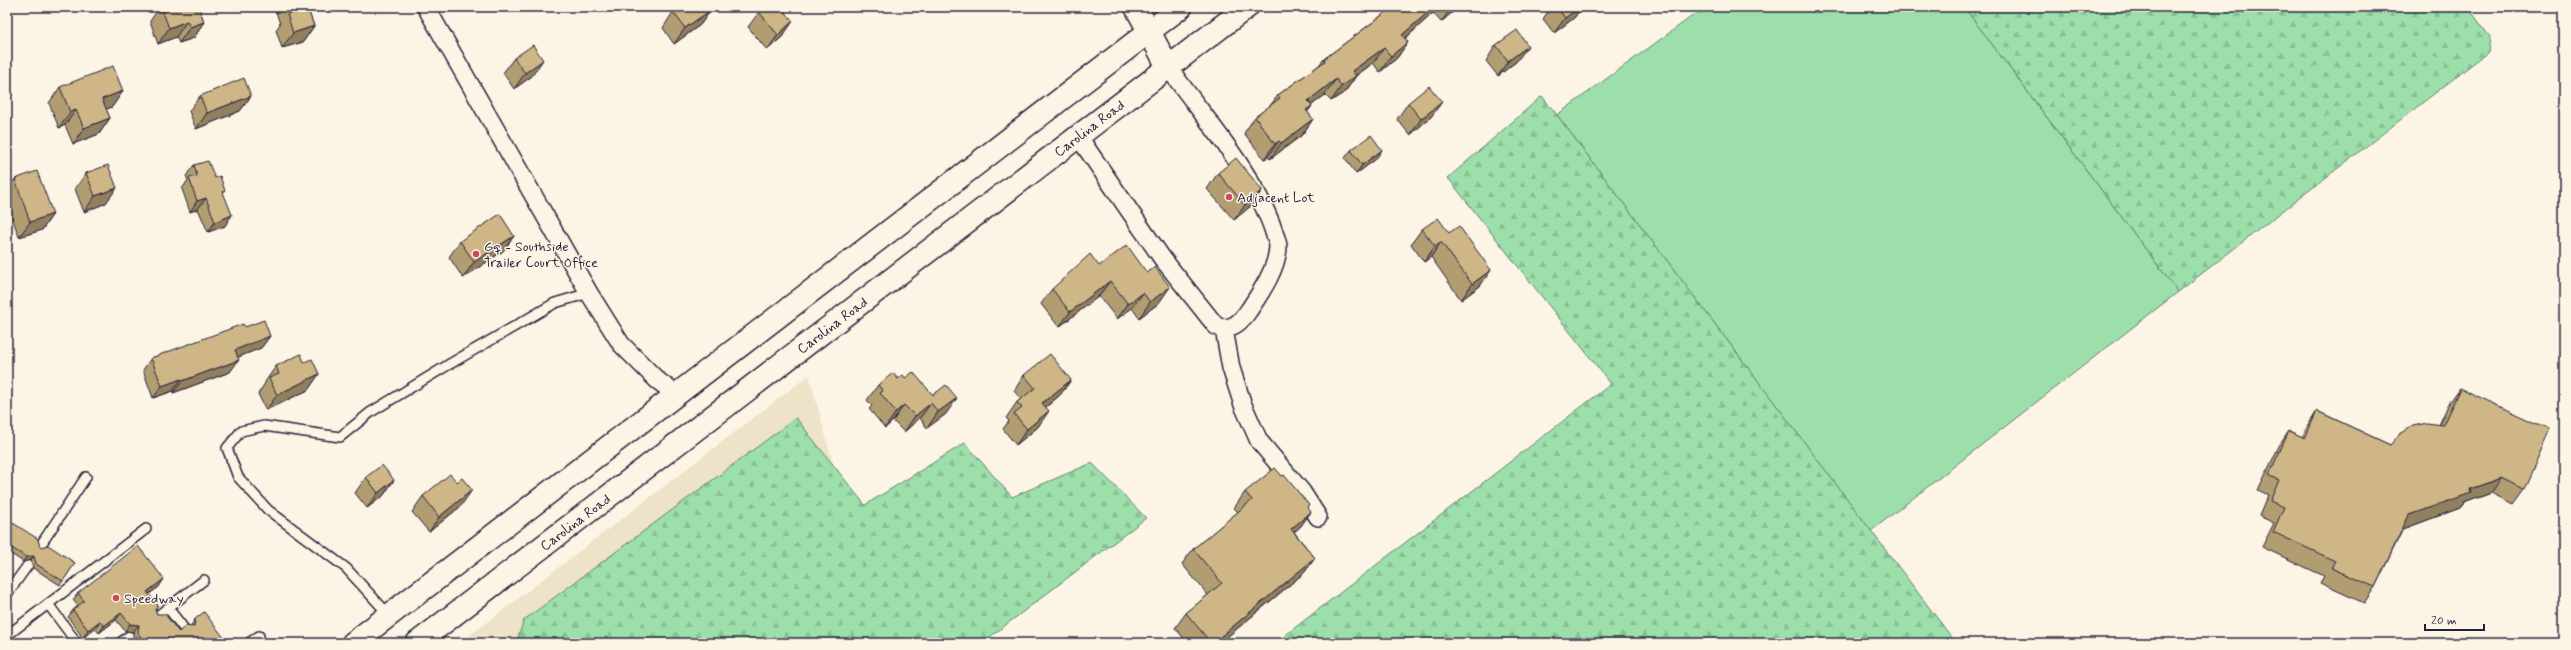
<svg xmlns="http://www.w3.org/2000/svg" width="2571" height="650" font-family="Mynerve,sans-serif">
<defs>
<pattern id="forest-firs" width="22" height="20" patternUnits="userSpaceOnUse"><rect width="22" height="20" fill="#9ddfaa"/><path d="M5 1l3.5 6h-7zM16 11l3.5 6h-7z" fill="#87bf93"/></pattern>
</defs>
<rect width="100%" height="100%" fill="#fcf5e5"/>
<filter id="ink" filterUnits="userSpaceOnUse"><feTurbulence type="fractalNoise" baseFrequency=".025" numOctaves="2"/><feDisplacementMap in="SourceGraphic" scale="8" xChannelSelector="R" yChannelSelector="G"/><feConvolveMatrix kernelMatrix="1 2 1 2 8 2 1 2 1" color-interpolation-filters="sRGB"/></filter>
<g filter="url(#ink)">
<polygon fill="#eee2c8" points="809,375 882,643 460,643"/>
<polygon fill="#9ddfaa" stroke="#608072" points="1710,7 1964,7 2178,292 1871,531 1557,115 1691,17"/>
<g fill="url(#forest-firs)" stroke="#608072">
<polygon points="1964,7 2468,7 2490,37 2488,52 2178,292"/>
<polygon points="1542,96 1557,115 1956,643 1275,643 1611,384 1448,178"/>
<polygon points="796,418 865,505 965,443 1012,497 1092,463 1146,518 982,643 516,643 524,620"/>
</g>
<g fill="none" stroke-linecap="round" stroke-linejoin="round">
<g stroke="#22223b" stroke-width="12">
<g id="lane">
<polyline points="40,546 86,477"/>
<polyline points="7,594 28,565"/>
<polyline points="48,604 77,643"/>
<polyline points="168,608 185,630"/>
<polyline points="389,615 346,568 268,510 238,477 227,448 241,431 264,426 340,437 371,412 448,365 555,303 589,293"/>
<polyline points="156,617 204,580"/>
<polyline points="9,634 146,529"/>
<polyline points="120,643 129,636"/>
<polyline points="249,643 259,636"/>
</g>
</g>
<g stroke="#22223b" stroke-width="20">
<g id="street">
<polyline points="426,7 589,293 621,344 657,380 677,395"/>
<path d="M1078,136L1162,258L1216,326C1231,332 1241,322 1249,310C1261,292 1277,269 1278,247C1278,242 1275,236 1274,232C1256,176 1203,116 1168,67"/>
<polyline points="1224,329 1231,368 1243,405 1259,441 1302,492 1318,517"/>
</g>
</g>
<g stroke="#22223b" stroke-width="25">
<polyline id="secondary" points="1136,7 1168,67"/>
</g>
<g stroke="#22223b" stroke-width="25">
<g id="highway">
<polyline points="353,643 1181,7"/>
<polyline points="417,643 1247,7"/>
</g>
</g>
<use href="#lane" stroke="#fcf5e5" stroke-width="9"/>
<use href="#street" stroke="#fcf5e5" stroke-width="17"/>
<use href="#secondary" stroke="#fcf5e5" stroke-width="22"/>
<use href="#highway" stroke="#fcf5e5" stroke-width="22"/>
</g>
<g fill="#b29d73" stroke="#22223b">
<polygon points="160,7 199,7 204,22 194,38 179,43 176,37 158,44 150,21"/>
<polygon points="279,7 307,7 314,26 303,42 282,48 276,30 280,24 276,12"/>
<polygon points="1393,7 1457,7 1455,10 1441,22 1433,13 1405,39 1408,42 1397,58 1380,72 1373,63 1356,76 1345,92 1331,101 1325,95 1312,105 1307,112 1313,119 1302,135 1270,159 1268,157 1264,159 1244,133 1255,117 1270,106 1278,95 1318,66 1324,59"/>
<polygon points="1551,7 1582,7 1574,18 1554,33 1543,19"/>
<polygon points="711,10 700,25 674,44 663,28 673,12"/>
<polygon points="759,12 793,21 782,37 767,50 748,27"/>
<polygon points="1496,45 1517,61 1498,76 1486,61"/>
<polygon points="514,58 532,76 514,89 503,73"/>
<polygon points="60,87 123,91 112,107 106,109 110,118 99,134 73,144 65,125 59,128 49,103"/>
<polygon points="200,96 251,96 240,111 196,129 189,111"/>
<polygon points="1408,103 1431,117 1410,135 1397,119"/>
<polygon points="1351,150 1376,159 1356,174 1345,158"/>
<polygon points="194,165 223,194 225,226 208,232 198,209 190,212 182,189 188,180 186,176"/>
<polygon points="86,173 106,203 84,212 75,189"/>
<polygon points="1218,173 1262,190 1252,205 1234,220 1207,189"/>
<polygon points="15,179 53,214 42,230 19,237 7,203 7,189"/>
<polygon points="1422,229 1449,233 1491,270 1480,286 1461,300 1431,257 1424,262 1411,244"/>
<polygon points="514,236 503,251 463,278 449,257 460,241"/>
<polygon points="1099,266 1159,303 1139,318 1132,308 1117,319 1099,296 1059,327 1041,304 1052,289"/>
<polygon points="245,327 270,336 261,348 238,357 230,372 173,393 173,391 153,398 143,370 151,358"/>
<polygon points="304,362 319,374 308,390 266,410 258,394 265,383 265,382 276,366"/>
<polygon points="1024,375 1071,380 1060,395 1046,407 1038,427 1016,445 1003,429 1009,421 1006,418 1017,402 1021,399 1014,391"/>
<polygon points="905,378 946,414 927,428 920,418 904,432 893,421 885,428 869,409 872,406 867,400 878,385 898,379"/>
<polygon points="2460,388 2524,489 2513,504 2491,493 2464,503 2460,508 2403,529 2375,587 2364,603 2320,583 2324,576 2262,547 2274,523 2259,516 2268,495 2258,490 2279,446 2289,431 2302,437 2307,427 2317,411 2390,445 2439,425 2449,403"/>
<polygon points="366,477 394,480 383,496 367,508 355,493"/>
<polygon points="1245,492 1307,508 1311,512 1300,527 1294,532 1315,558 1304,573 1220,643 1188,643 1175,628 1186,613 1208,595 1182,564 1193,549 1238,512 1234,508"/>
<polygon points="423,496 461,506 429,532 412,512"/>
<polygon points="7,532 75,563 60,585 33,568 31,560 23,562 7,551"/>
<polygon points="159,587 149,594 157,614 179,632 190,627 195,619 228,643 135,643 133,641 133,632 125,631 116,620 99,633 95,628 83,638 68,617 73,610 78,606 73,600 78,593"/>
</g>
<g fill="#917f5e" stroke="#22223b">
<polygon points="1434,7 1438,7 1433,13 1391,51 1402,35"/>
<polygon points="1452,7 1457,7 1455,10 1441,22"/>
<polygon points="1580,7 1582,7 1574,18 1554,33 1565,18"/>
<polygon points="711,10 700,25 674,44 685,28"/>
<polygon points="187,21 176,37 158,44 169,28"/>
<polygon points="793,21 782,37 767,50 778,35"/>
<polygon points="204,22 194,38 179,43 190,27"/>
<polygon points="314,26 303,42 282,48 293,33"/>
<polygon points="1408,42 1397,58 1380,72 1391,56"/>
<polygon points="1528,46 1517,61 1498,76 1508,61"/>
<polygon points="1384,48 1373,63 1348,81 1356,76 1345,92 1331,101 1352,71"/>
<polygon points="543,60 532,76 514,89 525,73"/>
<polygon points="1336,79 1325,95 1297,116 1308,101"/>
<polygon points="123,91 112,107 91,115 102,99"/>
<polygon points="251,96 240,111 196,129 207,113"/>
<polygon points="1442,102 1431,117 1410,135 1421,119"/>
<polygon points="1312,106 1301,121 1306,110"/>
<polygon points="76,110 65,125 59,128 70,112"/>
<polygon points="110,118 99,134 73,144 84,128"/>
<polygon points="1313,119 1302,135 1270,159 1281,143"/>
<polygon points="1279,141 1268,157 1264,159 1275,144"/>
<polygon points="1382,150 1376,159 1356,174 1362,165"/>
<polygon points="117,188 106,203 84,212 95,196"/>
<polygon points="1262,190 1252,205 1234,220 1245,205"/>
<polygon points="206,198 198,209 190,212 197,201"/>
<polygon points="53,214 42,230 19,237 30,222"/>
<polygon points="232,215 225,226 208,232 215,222"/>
<polygon points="514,236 503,251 463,278 474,262"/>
<polygon points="1441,242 1431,257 1424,262 1435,246"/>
<polygon points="1491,270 1480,286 1461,300 1472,284"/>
<polygon points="1110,281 1099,296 1059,327 1070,312"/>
<polygon points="1170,287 1159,303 1139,318 1150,302"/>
<polygon points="1143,293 1132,308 1117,319 1128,304"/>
<polygon points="270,336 261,348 226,362 235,350"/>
<polygon points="239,360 230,372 173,393 182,381"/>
<polygon points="319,374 308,390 266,410 277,395"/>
<polygon points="181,379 173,391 153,398 162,386"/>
<polygon points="1071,380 1060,395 1031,419 1042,403"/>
<polygon points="957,398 946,414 927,428 938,412"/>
<polygon points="931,403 920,418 904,432 915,416"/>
<polygon points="904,405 893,421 885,428 896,412"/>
<polygon points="1049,411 1038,427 1016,445 1027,429"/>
<polygon points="2502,478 2491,493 2464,503 2460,508 2398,531 2409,515 2470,489"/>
<polygon points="394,480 383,496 367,508 378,493"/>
<polygon points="472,490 461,506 429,532 439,517"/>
<polygon points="1311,512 1300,527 1280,544 1291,529"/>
<polygon points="34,556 31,560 23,562 26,557"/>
<polygon points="1315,558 1304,573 1220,643 1213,643"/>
<polygon points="164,579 159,587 142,599 147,592"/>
<polygon points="121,613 116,620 99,633 104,626"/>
<polygon points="100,621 95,628 83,638 88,630"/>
<polygon points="130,624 139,625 133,632 125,631"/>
</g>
<g fill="#cfb686" stroke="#22223b">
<polygon points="161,7 199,7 204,22 190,27 187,21 169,28"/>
<polygon points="290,7 307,7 314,26 293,33 287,14 292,13"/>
<polygon points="681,7 709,7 711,10 685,28 673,12"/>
<polygon points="764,7 781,7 793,21 778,35 759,12"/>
<polygon points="1393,7 1434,7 1402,35 1408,42 1391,56 1384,48 1352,71 1356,76 1341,86 1336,79 1308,101 1312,106 1306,110 1313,119 1281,143 1279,141 1275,144 1255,117 1280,98 1278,95 1325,61 1324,59"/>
<polygon points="1557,7 1580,7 1565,18"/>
<polygon points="1517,30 1528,46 1508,61 1496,45"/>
<polygon points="533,45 543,60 525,73 514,58"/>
<polygon points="113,66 123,91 102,99 110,118 84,128 76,110 70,112 60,87"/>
<polygon points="244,78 251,96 207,113 200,96"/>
<polygon points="1429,86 1442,102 1421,119 1408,103"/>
<polygon points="1371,135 1382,150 1362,165 1351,150"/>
<polygon points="1236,158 1262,190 1245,205 1218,173"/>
<polygon points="208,161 215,178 220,176 225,191 223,192 232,215 215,222 206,198 197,201 189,178 197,176 194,165"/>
<polygon points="108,165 117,188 95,196 86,173"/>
<polygon points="37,171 53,214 30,222 15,179"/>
<polygon points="500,214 514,236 474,262 460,241"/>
<polygon points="1438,218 1449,233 1459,226 1491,270 1472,284 1441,242 1435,246 1422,229"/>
<polygon points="1127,245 1147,273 1155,267 1170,287 1150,302 1143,293 1128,304 1110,281 1070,312 1052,289 1090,254 1099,266"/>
<polygon points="264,320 270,336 235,350 239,360 182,381 181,379 162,386 151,358 243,324 245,327"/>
<polygon points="301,354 304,362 312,359 319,374 277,395 269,378 279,374 276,366"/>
<polygon points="1050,354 1071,380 1042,403 1049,411 1027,429 1014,414 1022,408 1017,402 1035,388 1024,375"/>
<polygon points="913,372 933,395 946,385 957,398 938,412 931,403 915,416 904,405 896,412 880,393 883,391 878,385 893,373 898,379 903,375 905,378"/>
<polygon points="2460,388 2550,430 2524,489 2502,478 2470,489 2471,493 2409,515 2375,587 2331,568 2335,561 2273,532 2284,507 2270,501 2279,480 2269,475 2289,431 2305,438 2317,411 2390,445 2400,434 2413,426 2427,423 2443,425"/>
<polygon points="382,465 394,480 378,493 366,477"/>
<polygon points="1275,468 1282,476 1284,475 1309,505 1307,507 1311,512 1291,529 1315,558 1213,643 1211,643 1186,613 1222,583 1193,549 1252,500 1245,492"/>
<polygon points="450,474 457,482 462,478 472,490 439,517 423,496"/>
<polygon points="13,523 38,539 40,547 48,545 75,563 63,581 36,564 34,556 26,557 7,545 7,532"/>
<polygon points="138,546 164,579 147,592 158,605 155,610 157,614 165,614 179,632 185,626 194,627 195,619 204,612 228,643 145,643 138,633 139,625 130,624 121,613 104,626 100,621 88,630 73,610 84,601 78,593"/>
</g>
</g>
<g fill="#d1495b" stroke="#fcf5e5" stroke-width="1.5">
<circle cx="1229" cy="197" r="4"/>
<circle cx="476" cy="254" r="4"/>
<circle cx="116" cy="598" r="4"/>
</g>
<g text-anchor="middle" stroke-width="3" stroke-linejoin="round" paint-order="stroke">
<g font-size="14" fill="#22223b" stroke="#fcf5e5">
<text transform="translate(1089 128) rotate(-37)" y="5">Carolina Road</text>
<text transform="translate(832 325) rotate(-37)" y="5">Carolina Road</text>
<text transform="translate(575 522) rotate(-37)" y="5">Carolina Road</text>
</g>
<g font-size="14" fill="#22223b" stroke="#fcf5e5" text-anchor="start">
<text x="1237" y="202">Adjacent Lot</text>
<text x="484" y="251">Gq - Southside<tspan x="484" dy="16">Trailer Court Office</tspan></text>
<text x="124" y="603">Speedway</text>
</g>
</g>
<rect width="2571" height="650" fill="none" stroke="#fcf5e5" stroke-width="24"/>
<rect x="12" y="12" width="2547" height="626" fill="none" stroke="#22223b" stroke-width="1.5" filter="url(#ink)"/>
<path d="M2425 624v6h59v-6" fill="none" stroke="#22223b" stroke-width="2"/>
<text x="2431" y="624" font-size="12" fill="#22223b" stroke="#fcf5e5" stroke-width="3" paint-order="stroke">20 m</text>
</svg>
